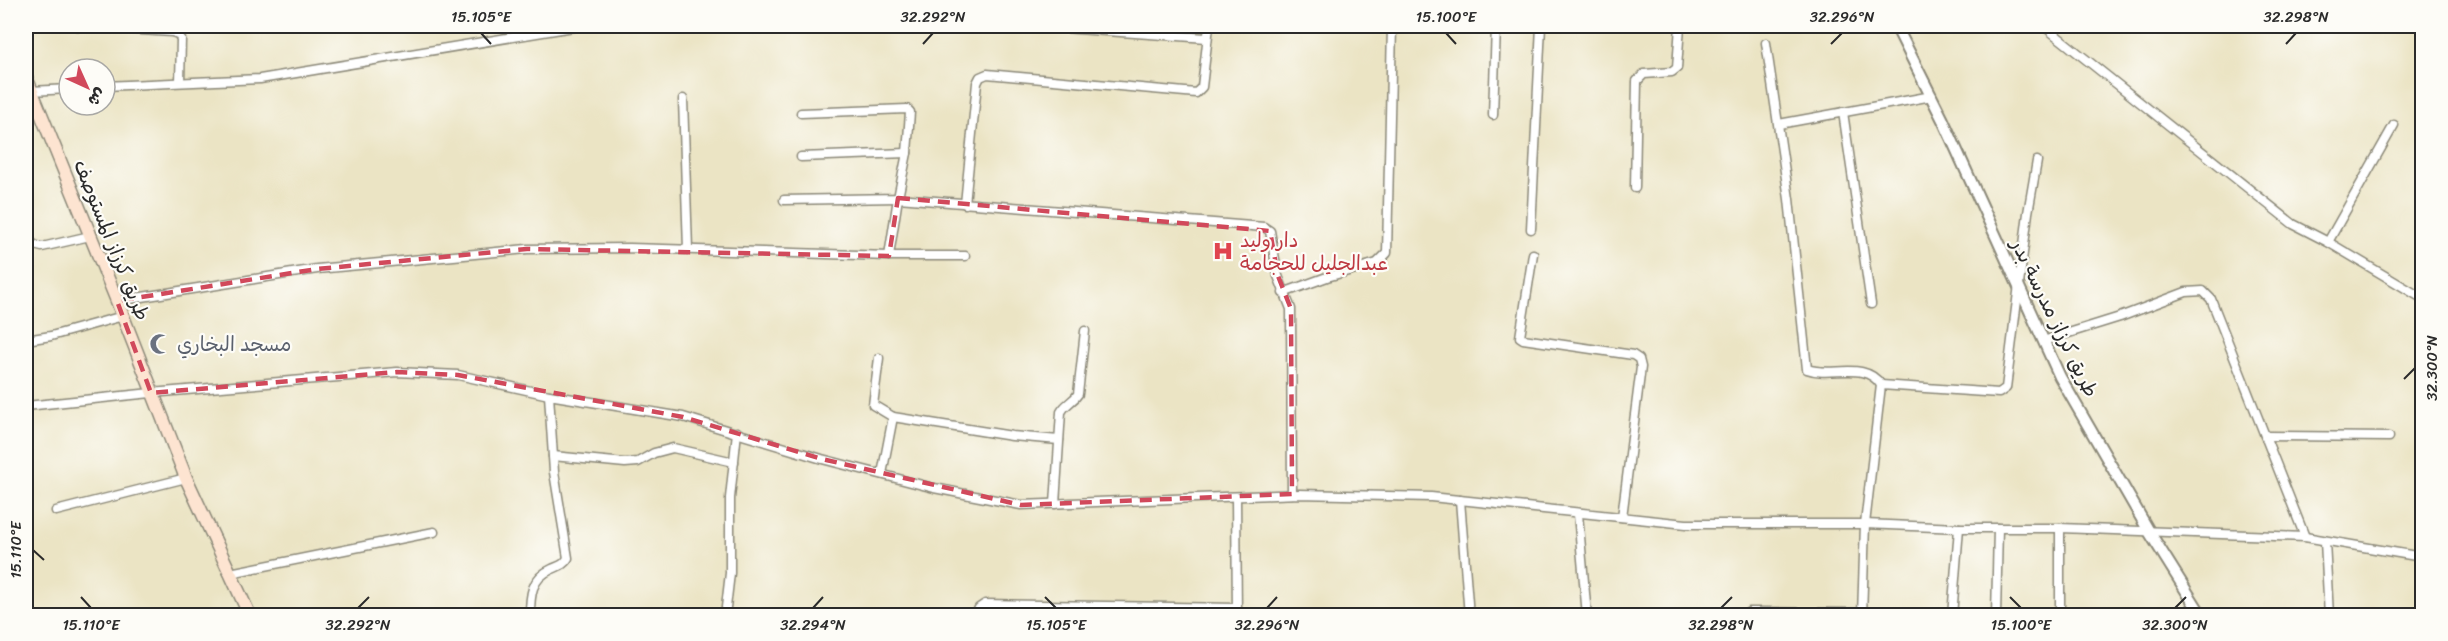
<svg xmlns="http://www.w3.org/2000/svg" width="2448" height="641" font-family="Sriracha,'Playpen Sans Arabic',sans-serif">
<rect width="100%" height="100%" fill="#fdfcf7"/>
<filter id="ink" filterUnits="userSpaceOnUse"><feTurbulence type="fractalNoise" baseFrequency=".0167" numOctaves="2"/><feDisplacementMap in="SourceGraphic" scale="12" xChannelSelector="R" yChannelSelector="G"/><feConvolveMatrix kernelMatrix="1 2 1 2 8 2 1 2 1" color-interpolation-filters="sRGB"/></filter>
<filter id="wash" filterUnits="userSpaceOnUse"><feTurbulence type="fractalNoise" baseFrequency=".008" numOctaves="4" result="noise"/><feDisplacementMap in="SourceGraphic" scale="24" xChannelSelector="R" yChannelSelector="G"/><feGaussianBlur stdDeviation="1.35" result="paint"/><feColorMatrix in="noise" values="0 0 0 0 0 0 0 0 0 0 0 0 0 0 0 0 0 1.4 0 .05"/><feComposite in="paint" operator="in"/></filter>
<g filter="url(#wash)">
<rect width="100%" height="100%" fill="#ebe4c4"/>
</g>
<g filter="url(#ink)">
<g fill="none" stroke-linecap="round" stroke-linejoin="round">
<g stroke="#8b8878" stroke-width="11">
<g id="minor">
<polyline points="78,26 172,32 178,34 181,39 180,82"/>
<polyline points="1034,26 1207,38"/>
<polyline points="2044,26 2293,224 2328,242 2422,298"/>
<path d="M1766,43L1789,199L1807,369C1831,378 1865,360 1881,385L1865,524L1862,616"/>
<polyline points="105,86 260,79 579,26"/>
<polyline points="31,91 69,89"/>
<polyline points="683,99 688,249"/>
<polyline points="1843,112 1871,304"/>
<polyline points="1493,115 1496,26"/>
<polyline points="1779,124 1932,96"/>
<polyline points="801,157 907,153"/>
<polyline points="1635,188 1637,81 1644,74 1672,72 1677,68 1680,26"/>
<polyline points="784,200 898,198 907,153 910,112 907,109 801,113"/>
<polyline points="965,204 977,83 980,77 987,74 1196,93 1202,87 1209,26"/>
<polyline points="1531,229 1541,26"/>
<polyline points="26,237 34,245 42,247 90,236"/>
<polyline points="2328,242 2394,125"/>
<polyline points="1533,254 1520,337 1523,339 1633,355 1639,359 1641,367 1622,517"/>
<polyline points="889,256 898,198 1264,227 1270,231 1278,276 1291,309 1292,494"/>
<polyline points="1283,293 1327,277 1377,263 1387,253 1392,26"/>
<polyline points="117,301 317,269 527,249 630,248 889,256 965,256"/>
<polyline points="26,340 51,336 123,316"/>
<polyline points="2043,341 2120,317 2186,292 2203,291 2211,299 2305,537"/>
<polyline points="879,358 873,405 893,417 882,474"/>
<polyline points="1881,385 1999,393 2006,388 2028,213 2037,161"/>
<polyline points="26,406 151,393 397,372 458,375 549,395 683,417 822,459 934,488 1021,505 1299,494 1431,497 1686,524 1865,524 1959,528 2060,528 2305,537 2422,557"/>
<polyline points="893,417 1012,436 1059,440"/>
<polyline points="2265,436 2389,437"/>
<polyline points="553,456 625,463 638,462 654,453 673,448 734,462"/>
<polyline points="1236,497 1237,616"/>
<polyline points="1460,500 1469,616"/>
<path d="M1055,504L1061,412C1066,403 1073,402 1078,394L1085,331"/>
<polyline points="56,511 186,478"/>
<polyline points="1578,514 1587,616"/>
<polyline points="2060,528 2060,616"/>
<polyline points="2325,541 2329,616"/>
<polyline points="230,573 434,532"/>
<polyline points="1749,612 1862,613"/>
<path d="M530,616C530,595 531,578 552,569C559,566 564,565 568,558L554,472L549,395"/>
<polyline points="725,616 730,573 730,498 737,432"/>
<polyline points="975,616 979,608 985,604 1237,608"/>
<polyline points="1952,616 1959,528"/>
<polyline points="1996,616 1998,528"/>
</g>
</g>
<g stroke="#8b8878" stroke-width="14">
<polyline id="tertiary" points="1896,26 1943,120 2060,377 2150,533 2202,616"/>
</g>
<g stroke="#8b8878" stroke-width="15">
<polyline id="secondary" points="26,77 117,301 186,478 250,616"/>
</g>
<use href="#minor" stroke="#fff" stroke-width="8"/>
<use href="#tertiary" stroke="#fff" stroke-width="10"/>
<use href="#secondary" stroke="#fde4d1" stroke-width="12"/>
</g>
</g>
<path fill="none" stroke="#d1495b" stroke-width="4.5" stroke-dasharray="12 8" stroke-linejoin="round" d="M898,198L1270,231L1278,276L1291,309L1292,494L1021,505L822,459L683,417L458,375L397,372L151,393L117,301L317,269L527,249L889,256Z"/>
<path fill="none" stroke="#2b2b2b" stroke-width="2" d="M481,33L491,44M1446,33L1456,44M923,44L933,33M1831,44L1842,33M2286,44L2296,33M2404,379L2415,368M33,550L44,560M81,597L91,608M1045,597L1056,608M2010,597L2021,608M358,608L369,597M813,608L823,597M1267,608L1277,597M1721,608L1732,597M2175,608L2186,597"/>
<defs>
<g id="hospital-bare" transform="scale(1.62)"><path d="M-5-5h3v3.5h4V-5h3V5h-3V1.5h-4V5h-3Z" fill="#e0444e" stroke="#fdfcf7" stroke-width="2.5" paint-order="stroke"/></g>
<g id="mosque-bare" transform="scale(1.62)"><path d="M3.5-4.9A6 6 0 1 0 3.5 4.9A5 5 0 1 1 3.5-4.9Z" fill="#6b7280" stroke="#fdfcf7" stroke-width="2.5" paint-order="stroke"/></g>
</defs>
<g fill-rule="evenodd">
<use href="#hospital-bare" x="1223" y="251"/>
<use href="#mosque-bare" x="160" y="344"/>
</g>
<g text-anchor="middle" stroke-width="4.5" stroke-linejoin="round" paint-order="stroke">
<g font-size="20" fill="#2b2b2b" stroke="#fdfcf7">
<text transform="translate(112 240) rotate(68)" y="7">طريق كرزاز المستوصف</text>
<text transform="translate(2055 318) rotate(64)" y="7">طريق كرزاز مدرسة بدر</text>
</g>
<g font-size="20" fill="#be3a42" stroke="#fdfcf7" text-anchor="start">
<text x="1240" y="247">دار وليد<tspan x="1240" dy="23">عبدالجليل للحجامة</tspan></text>
</g>
<g font-size="20" fill="#5b616d" stroke="#fdfcf7" text-anchor="start">
<text x="177" y="351">مسجد البخاري</text>
</g>
</g>
<rect width="2448" height="641" fill="none" stroke="#fdfcf7" stroke-width="66"/>
<g transform="translate(87 87) rotate(135)"><circle r="28" fill="#fdfcf7" stroke="#a9a8a5" stroke-width="1.5"/>
<path d="M0-4.5L10 22L0 15L-10 22Z" fill="#d1495b"/>
<text y="-9" font-size="16" font-weight="bold" text-anchor="middle" fill="#2b2b2b">ش</text>
</g>
<rect x="33" y="33" width="2382" height="575" fill="none" stroke="#2b2b2b" stroke-width="2"/>
<g font-size="15" text-anchor="middle" fill="#2b2b2b">
<text x="481" y="22">15.105°E</text>
<text x="933" y="22">32.292°N</text>
<text x="1446" y="22">15.100°E</text>
<text x="1842" y="22">32.296°N</text>
<text x="2296" y="22">32.298°N</text>
<text transform="translate(2432 368) rotate(-90)" y="5">32.300°N</text>
<text transform="translate(16 550) rotate(-90)" y="5">15.110°E</text>
<text x="91" y="630">15.110°E</text>
<text x="358" y="630">32.292°N</text>
<text x="813" y="630">32.294°N</text>
<text x="1056" y="630">15.105°E</text>
<text x="1267" y="630">32.296°N</text>
<text x="1721" y="630">32.298°N</text>
<text x="2021" y="630">15.100°E</text>
<text x="2175" y="630">32.300°N</text>
</g>
</svg>
